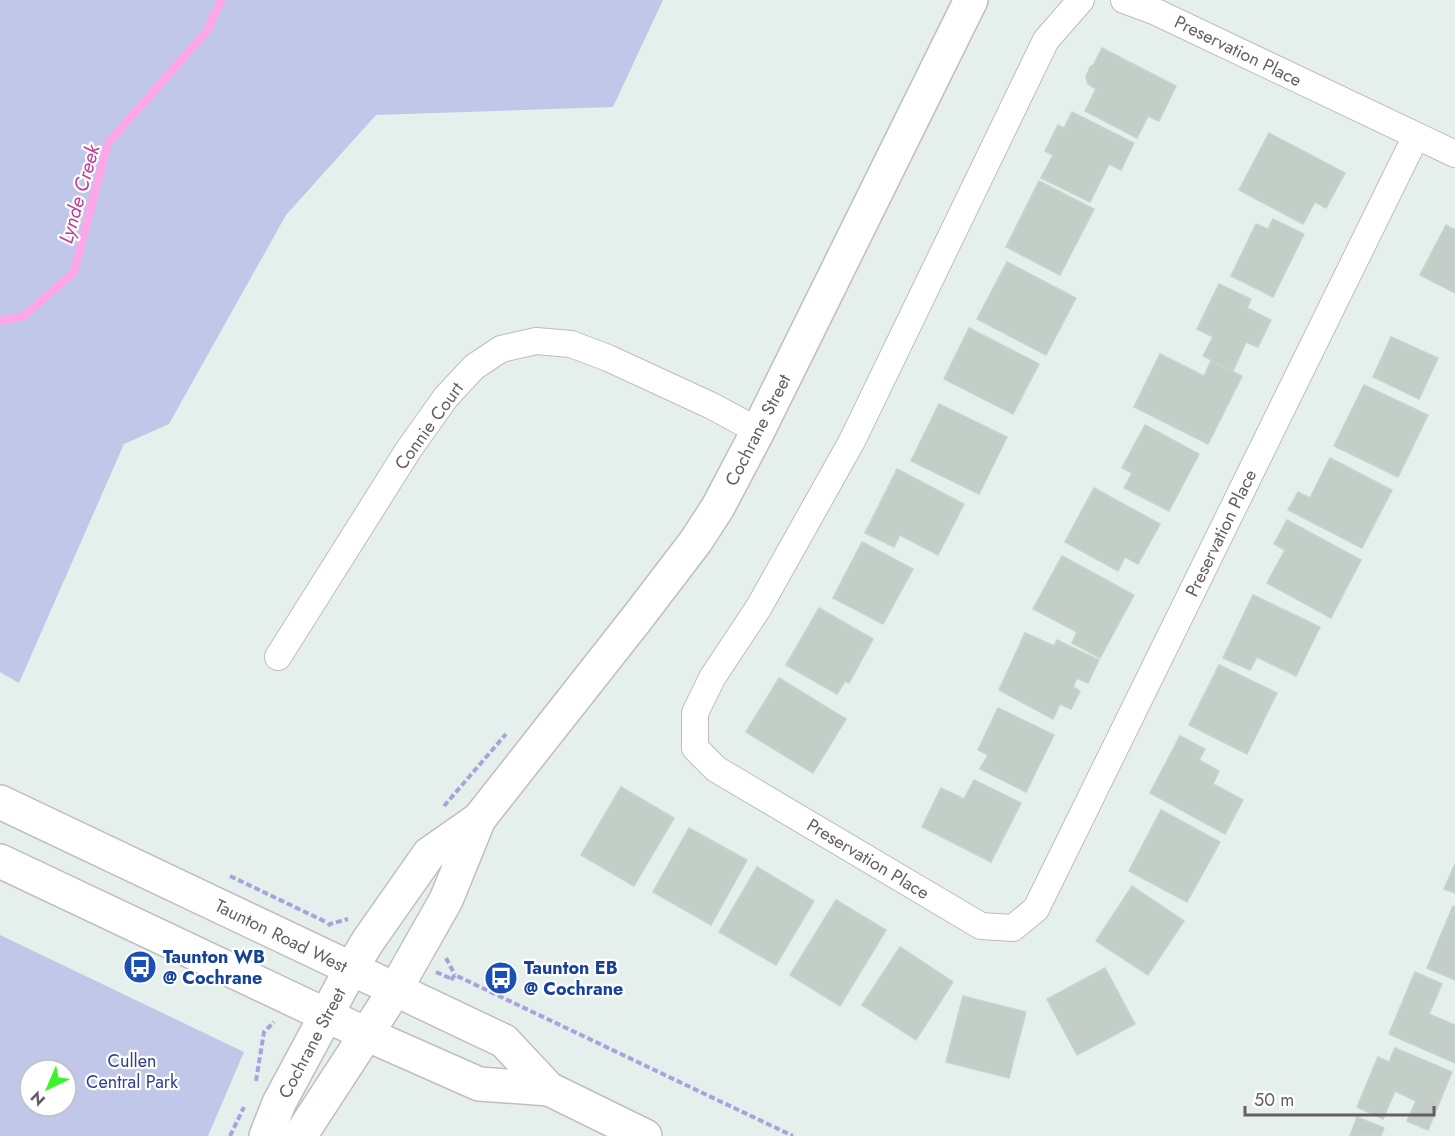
<svg xmlns="http://www.w3.org/2000/svg" width="1455" height="1136" font-family="Jost,sans-serif">
<rect width="100%" height="100%" fill="#e5f0ec"/>
<g fill="#c0c7e9" fill-rule="evenodd">
<polygon points="0,0 663,0 613,107 376,115 286,215 169,424 124,444 19,683 0,672"/>
<path d="M0,935L244,1052L208,1136H0ZM30,1070H66V1106H30Z"/>
</g>
<g fill="none" stroke-linecap="round" stroke-linejoin="round">
<polyline stroke="#ffa6e8" stroke-width="8" points="0,321 24,316 74,272 108,143 207,31 221,0"/>
</g>
<g fill="#c4cec9" stroke="#c3d5cc" stroke-width="1.5">
<polygon points="1102,48 1176,86 1159,121 1148,116 1137,138 1085,111 1096,89 1088,84 1086,77 1090,67 1094,64"/>
<polygon points="1072,112 1134,143 1121,170 1109,164 1090,202 1041,178 1053,155 1045,151 1058,125 1064,128"/>
<polygon points="1269,133 1345,173 1326,208 1315,202 1303,224 1239,190"/>
<polygon points="1039,181 1094,209 1060,275 1006,247"/>
<polygon points="1273,219 1304,234 1273,297 1231,276 1256,224 1268,229"/>
<polygon points="1446,225 1455,230 1455,293 1420,275"/>
<polygon points="1007,262 1076,298 1046,355 977,319"/>
<polygon points="1219,284 1251,299 1247,308 1271,320 1258,347 1246,342 1233,371 1203,356 1213,337 1197,329"/>
<polygon points="969,328 1039,364 1013,414 944,379"/>
<polygon points="1391,337 1438,358 1419,399 1373,377"/>
<polygon points="1160,354 1204,376 1211,361 1242,376 1208,444 1134,407"/>
<polygon points="1364,385 1428,415 1398,477 1334,446"/>
<polygon points="939,404 1007,437 979,494 911,461"/>
<polygon points="1145,425 1199,454 1169,511 1124,488 1132,473 1122,468"/>
<polygon points="1330,458 1392,490 1362,548 1288,510 1298,492 1310,498"/>
<polygon points="897,469 964,504 938,555 900,535 894,547 865,533"/>
<polygon points="1094,488 1160,524 1138,564 1125,557 1118,571 1065,542"/>
<polygon points="1287,520 1361,560 1331,618 1267,583 1285,550 1274,544"/>
<polygon points="862,542 913,569 883,624 833,598"/>
<polygon points="1062,556 1134,595 1100,658 1072,643 1077,632 1033,609"/>
<polygon points="1253,595 1320,627 1296,676 1257,657 1250,670 1223,658"/>
<polygon points="819,608 873,639 849,683 845,681 837,694 786,665"/>
<polygon points="1025,633 1054,646 1057,640 1099,660 1088,683 1077,678 1073,687 1080,691 1071,709 1060,704 1053,719 999,690"/>
<polygon points="1219,665 1277,693 1247,754 1189,725"/>
<polygon points="779,678 846,719 813,773 746,732"/>
<polygon points="998,708 1054,735 1026,792 980,769 988,755 978,750"/>
<polygon points="1180,736 1205,749 1199,760 1219,771 1213,784 1243,800 1225,834 1150,793"/>
<polygon points="974,780 1021,803 991,862 922,827 941,788 964,799"/>
<polygon points="621,787 674,818 634,886 581,855"/>
<polygon points="1161,810 1220,842 1187,902 1129,871"/>
<polygon points="689,828 747,860 711,925 653,892"/>
<polygon points="1455,864 1455,893 1444,889"/>
<polygon points="757,867 814,901 776,965 719,932"/>
<polygon points="1132,886 1184,921 1148,975 1096,941"/>
<polygon points="836,900 886,930 840,1006 790,975"/>
<polygon points="1453,906 1455,907 1455,980 1427,968"/>
<polygon points="900,947 953,982 916,1040 862,1005"/>
<polygon points="1105,968 1135,1024 1077,1055 1047,999"/>
<polygon points="1415,972 1442,984 1429,1014 1455,1025 1455,1063 1389,1034"/>
<polygon points="963,996 1026,1012 1009,1078 946,1062"/>
<polygon points="1395,1048 1452,1072 1428,1130 1407,1121 1416,1101 1395,1091 1383,1119 1357,1107 1378,1057 1389,1062"/>
<polygon points="1357,1117 1384,1128 1381,1136 1350,1136"/>
</g>
<g fill="none" stroke-linecap="round" stroke-linejoin="round">
<g stroke="#c2babe" stroke-width="28">
<g id="street">
<polyline points="1081,0 1046,40 852,441 759,607 712,678 695,713 695,748 716,769 981,926 1013,928 1036,909 1416,136"/>
<polyline points="1124,0 1154,11 1455,154"/>
<polyline points="278,657 409,449 446,397 474,367 501,349 536,341 571,344 608,358 712,406 758,431"/>
</g>
</g>
<g stroke="#c4bbc0" stroke-width="36">
<g id="secondary">
<polyline points="0,802 504,1041 549,1089 645,1136"/>
<polyline points="0,861 366,1034 479,1084 549,1089"/>
<polyline points="266,1136 279,1103 351,969 368,941 429,854 479,819"/>
<polyline points="300,1136 395,990 446,900 479,819 638,617 696,541 718,507 758,431 971,0"/>
</g>
</g>
<g stroke="#a7a3dc" stroke-width="4" stroke-dasharray="6 3" stroke-linecap="butt">
<polyline points="444,806 506,734"/>
<polyline points="230,876 326,922"/>
<polyline points="328,926 330,924 348,919"/>
<polyline points="446,958 455,975"/>
<polyline points="436,972 452,979"/>
<polyline points="451,980 455,975 793,1136"/>
<polyline points="256,1081 264,1032 274,1022"/>
<polyline points="230,1136 244,1107"/>
</g>
<use href="#street" stroke="#fff" stroke-width="26"/>
<use href="#secondary" stroke="#fff" stroke-width="33"/>
</g>
<defs>
<g id="bus-disc" transform="scale(1.725)"><circle r="9.5" fill="#1a4fb4" stroke="#fff"/><path d="M-5-6H5V4H4V6H2V4H-2V6H-4V4H-5ZM-3.5-4V0h7V-4ZM-3.5 1.2v1.5H-2V1.2ZM2 1.2v1.5H3.5V1.2Z" fill="#fff"/></g>
</defs>
<g fill-rule="evenodd">
<use href="#bus-disc" x="140" y="967"/>
<use href="#bus-disc" x="501" y="978"/>
</g>
<g text-anchor="middle" stroke-width="4.5" stroke-linejoin="round" paint-order="stroke">
<g font-size="18" fill="#675d63" stroke="#fff">
<text transform="translate(1238 51) rotate(26)" y="6">Preservation Place</text>
<text transform="translate(429 426) rotate(-54)" y="6">Connie Court</text>
<text transform="translate(758 430) rotate(-63)" y="6">Cochrane Street</text>
<text transform="translate(1221 533) rotate(-64)" y="6">Preservation Place</text>
<text transform="translate(868 859) rotate(31)" y="6">Preservation Place</text>
<text transform="translate(281 936) rotate(26)" y="6">Taunton Road West</text>
<text transform="translate(312 1043) rotate(-62)" y="6">Cochrane Street</text>
</g>
<g font-size="18" font-weight="bold" fill="#164399" stroke="#fff" text-anchor="start">
<text x="163" y="963">Taunton WB<tspan x="163" dy="21">@ Cochrane</tspan></text>
<text x="524" y="974">Taunton EB<tspan x="524" dy="21">@ Cochrane</tspan></text>
</g>
<g font-size="18" fill="#323e90" stroke="#fff">
<text x="132" y="1067">Cullen<tspan x="132" dy="21">Central Park</tspan></text>
</g>
<g font-size="20" font-style="italic" fill="#c23e95" stroke="#fff">
<text transform="translate(79 194) rotate(-74)" y="7">Lynde Creek</text>
</g>
</g>
<g transform="translate(48 1088) rotate(224)"><circle r="28" fill="#ffffff" stroke="#c2bec1" stroke-width="1.5"/>
<path d="M0-4.5L10 22L0 15L-10 22Z" fill="#3bf428"/>
<text y="-9" font-size="16" font-weight="bold" text-anchor="middle" fill="#675d63">N</text>
</g>
<path d="M1245 1106v9h189v-9" fill="none" stroke="#675d63" stroke-width="3"/>
<text x="1254" y="1106" font-size="18" fill="#675d63" stroke="#ffffff" stroke-width="4.5" paint-order="stroke">50 m</text>
</svg>
